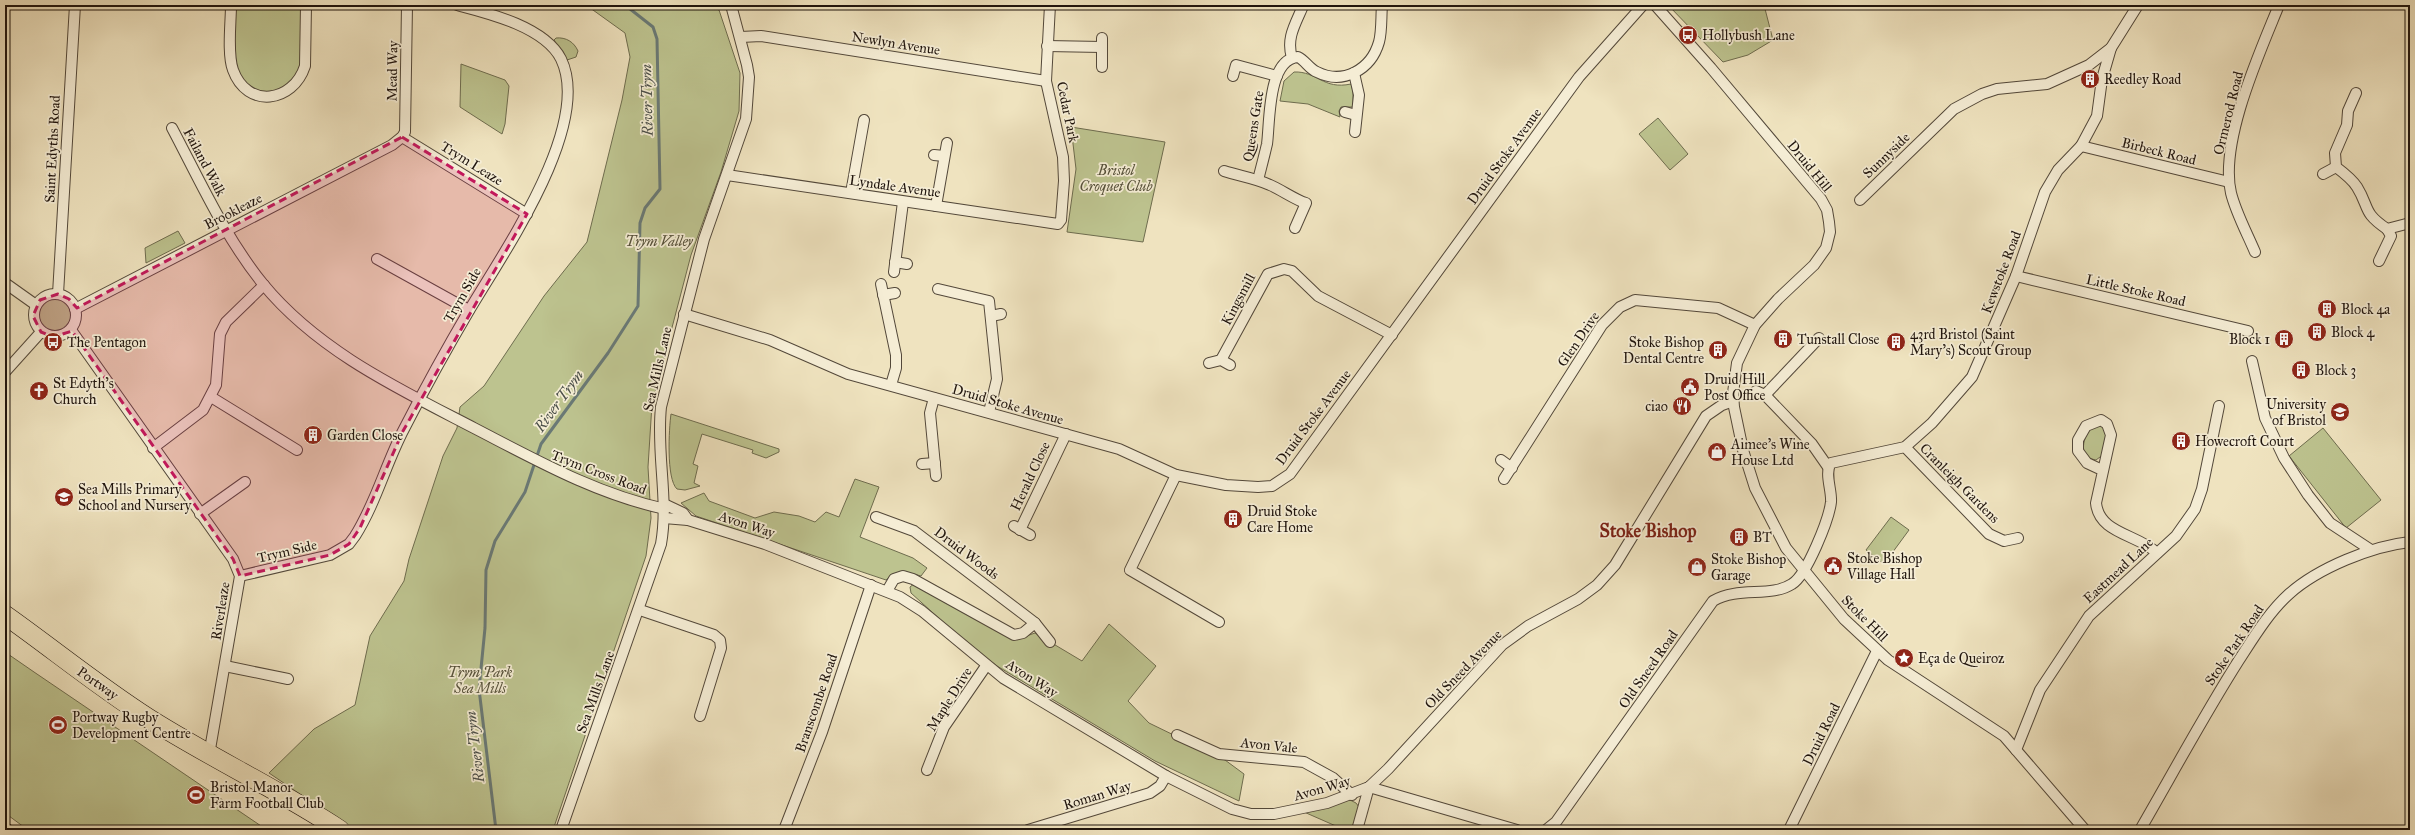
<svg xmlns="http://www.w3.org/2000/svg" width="2415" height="835" font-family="'IM FELL Great Primer',serif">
<rect width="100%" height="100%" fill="#efe3bf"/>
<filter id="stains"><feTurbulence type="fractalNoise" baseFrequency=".005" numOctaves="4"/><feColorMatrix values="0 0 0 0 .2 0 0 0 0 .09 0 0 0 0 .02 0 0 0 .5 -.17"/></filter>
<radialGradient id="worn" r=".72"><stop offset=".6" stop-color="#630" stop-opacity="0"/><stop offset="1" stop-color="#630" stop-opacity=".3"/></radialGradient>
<g fill="#bdc38f" stroke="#6e6c4e">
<path d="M235,5H301C301,23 305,56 298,72C286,102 242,97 235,66C231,47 235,24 235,5Z"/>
<polygon points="586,5 707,5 719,10 740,73 739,111 721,172 691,255 652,404 648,467 651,518 646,556 553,830 353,830 269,773 314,729 355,705 370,636 404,581 409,559 443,456 457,428 460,407 484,386 544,296 587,242 622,100 630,57 625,33"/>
<polygon points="1668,5 1764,5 1773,40 1748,55 1723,62"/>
<path d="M556,38C566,37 574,42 578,51L576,57L567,60L554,40Z"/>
<polygon points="461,64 505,80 509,86 505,124 502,134 460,107"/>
<path d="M1294,72C1317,71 1323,90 1351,84L1353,91V107H1341L1339,111L1340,117L1308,104L1280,101L1284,81Z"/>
<polygon points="1658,118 1688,154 1670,170 1639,134"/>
<polygon points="1071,127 1165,142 1143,242 1067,232 1076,169"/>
<polygon points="178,231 185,243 146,263 145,248"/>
<circle cx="55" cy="315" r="17"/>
<path d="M671,414L779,449V452L766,458L752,453L753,450L702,434L693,464L698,466L694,483L700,486L685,490L677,489C666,479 669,428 671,414Z"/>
<path d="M2096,426H2102L2107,434L2104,454L2096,460C2078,457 2083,441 2089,429Z"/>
<polygon points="2323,428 2381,500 2346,528 2289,456"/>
<path d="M855,479L879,487L860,537L913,558L927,568L921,576C907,572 897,570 886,580L696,516L681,503L704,493L709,501L755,518L774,512L799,516L815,522L826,512L839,517Z"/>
<polygon points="1891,517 1909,530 1884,564 1866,550"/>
<polygon points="915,583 1018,639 1035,633 1082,661 1109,624 1156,666 1128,701 1149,723 1225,760 1244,774 1239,801 1155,761 997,666 965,642 911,593 910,587"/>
<polygon points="5,652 34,672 267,830 28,830 5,813"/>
<polygon points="1348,799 1356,803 1359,807 1352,830 1345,830 1304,812"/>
</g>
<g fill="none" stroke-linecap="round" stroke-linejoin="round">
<polyline stroke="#6a7975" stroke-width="3" points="496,830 479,689 485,628 486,570 495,541 525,492 541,444 608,353 638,306 640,223 645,208 660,189 657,39 653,27 625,5"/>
<g stroke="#53483a" stroke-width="12">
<g id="street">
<path d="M231,5C231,22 227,54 233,70C247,109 293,103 305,66L306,5"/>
<polyline points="1655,5 1711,68 1821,199 1827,210 1829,222 1830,232 1826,248 1814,265 1778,299 1755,325 1737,363 1733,393 1734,407 1743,450 1755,488 1786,548 1844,619 1888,660 2004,736 2085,830"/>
<polyline points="741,37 761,36 1046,81"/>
<polyline points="1047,46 1102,47"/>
<path d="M1292,58C1286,38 1295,25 1303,6"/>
<polyline points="1102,67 1102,38"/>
<polyline points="1354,73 1359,95 1355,132"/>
<polyline points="1233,76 1236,65 1277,76"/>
<path d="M2356,93L2348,111L2347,125L2335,153L2336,167C2344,173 2352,179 2357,187C2370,208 2362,212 2387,229L2410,223"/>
<polyline points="1345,112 1356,115"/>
<path d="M172,128C200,181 225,237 263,284C318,351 399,389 474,428C536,460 596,494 665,509"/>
<polyline points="402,137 527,214"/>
<polyline points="2081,146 2229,182"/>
<polyline points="934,155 944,156"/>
<path d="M1224,171C1239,176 1255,178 1270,185C1280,189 1297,201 1306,203L1295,228"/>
<polyline points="2323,174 2336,167"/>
<polyline points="727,175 1058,224 1061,220 1064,181 1063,157 1046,81 1050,5"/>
<path d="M1258,180C1261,168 1264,157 1267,144C1270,124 1267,59 1298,57C1305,60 1309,69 1317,72C1343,85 1371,70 1379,42C1382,31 1381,17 1382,5"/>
<polyline points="851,193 864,120"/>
<polyline points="1860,200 1954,109 1982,94 1997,89 2047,84 2089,65 2111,48 2138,5"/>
<polyline points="936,206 947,143"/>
<path d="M2255,252C2247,233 2236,213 2231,193C2219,142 2260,52 2279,5"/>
<polyline points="377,259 469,310"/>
<polyline points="2379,261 2391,236 2387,229"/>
<polyline points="895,262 907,264"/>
<polyline points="894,272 903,202"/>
<polyline points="2016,276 2248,331"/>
<polyline points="5,283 36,305"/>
<polyline points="881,284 896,355 896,368 891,385"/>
<polyline points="938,289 989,301 997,379 989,412"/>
<circle cx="55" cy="315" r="21"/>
<polyline points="58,294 75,5"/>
<polyline points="883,295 895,293"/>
<polyline points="75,309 392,145 402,137 405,132 407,5"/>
<polyline points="684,314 770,340 848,374 1119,449 1176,475 1226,485 1258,487 1272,486 1290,474 1579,77 1643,5"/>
<polyline points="991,316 1001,314"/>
<polyline points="71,330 233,559 240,576 209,755"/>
<polyline points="1221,360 1268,274 1284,269 1292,271 1318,296 1392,335"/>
<polyline points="2252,361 2265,418 2284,458 2308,495 2330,523 2371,550"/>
<polyline points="1209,363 1221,360 1230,365"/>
<polyline points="5,372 41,332"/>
<polyline points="1756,391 1765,395 1812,444 1828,467"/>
<polyline points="1765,395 1819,338"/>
<polyline points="211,397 297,450"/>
<polyline points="934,398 930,413 936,476"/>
<polyline points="1905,447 1989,534 2004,541 2018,538"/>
<polyline points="153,448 203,410 216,385 220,334 226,322 264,285"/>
<polyline points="1501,460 1512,468"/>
<polyline points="922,464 935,463"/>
<path d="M2102,470L2087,463L2078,451V440L2086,426L2101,420L2107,424L2111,435L2096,503C2099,534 2138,534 2157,553"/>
<polyline points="1176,475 1130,570 1219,622"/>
<polyline points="1504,479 1602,325 1620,307 1635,300 1718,308 1755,325"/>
<polyline points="664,504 683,513 688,520"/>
<polyline points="200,514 245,482"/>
<polyline points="876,517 914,531 1022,613 1035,623 1050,642"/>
<polyline points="664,518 688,520 765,544 900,597 922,611 1003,678 1166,776 1232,809 1251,814 1274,814 1327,803 1369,787 1388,769 1502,645 1528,626 1578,599 1597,585 1615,565 1706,416 1722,405 1733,401"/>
<polyline points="1014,526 1030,535"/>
<polyline points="1020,530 1066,434"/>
<path d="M240,576L330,555L349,544L355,536C376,503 386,463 404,429C425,388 447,348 470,309C503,253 593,125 561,59C545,27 488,13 457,5"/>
<polyline points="887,591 894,579 903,576 913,579 1014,635 1023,633 1035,623"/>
<polyline points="640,610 714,635 720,640 721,648 700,716"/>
<polyline points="225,666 288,679"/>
<polyline points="1177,735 1219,754 1304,762 1333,778 1352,795"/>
<polyline points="2016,750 2040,690 2089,616 2176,536 2195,509 2202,489 2219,406"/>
<polyline points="927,770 944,727 986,666"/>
<polyline points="1369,787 1517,830"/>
<path d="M561,830L661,544C669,499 656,453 661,407L704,239L746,119L749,77L747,65L731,5"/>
<polyline points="784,830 822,732 871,585"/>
<polyline points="1028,830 1150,793 1160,786 1166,776"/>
<polyline points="1357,830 1369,787"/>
<path d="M1546,830L1556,822L1713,601C1739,586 1770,598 1792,584C1807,575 1829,519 1831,502C1832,490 1824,473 1831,463L1905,447L1932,423L1972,377L2016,276L2045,192L2058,170L2081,146L2097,116L2102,79L2111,48"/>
<polyline points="1789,830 1877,651"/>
<path d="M2140,830C2173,773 2204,715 2239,660C2254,637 2269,612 2289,594C2318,568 2372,546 2410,542"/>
</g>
</g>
<g stroke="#1f140d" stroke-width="20">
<path id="highway" d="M5,615C53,649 98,686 148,718C211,758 278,789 340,830"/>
</g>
<use href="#street" stroke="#f5edd5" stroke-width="10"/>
<use href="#highway" stroke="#efe3bf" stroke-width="19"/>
<polyline stroke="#1f140d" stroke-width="3" stroke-dasharray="7 7" stroke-linecap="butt" points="5,822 16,830"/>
</g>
<path fill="#c2185b" fill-opacity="0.2" stroke="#c2185b" stroke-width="3" stroke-dasharray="8 5" stroke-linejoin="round" d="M402,137L527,214L403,431L360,528L349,544L330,555L240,576L233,559L72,331L53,337L41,332L33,316L40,300L58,294L69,299L77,308Z"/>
<defs>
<g id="bus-disc" transform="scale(1)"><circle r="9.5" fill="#8f2418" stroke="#f5edd5"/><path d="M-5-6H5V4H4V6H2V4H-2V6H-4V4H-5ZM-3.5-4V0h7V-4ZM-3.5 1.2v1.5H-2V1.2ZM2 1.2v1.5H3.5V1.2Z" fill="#fff"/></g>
<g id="building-disc" transform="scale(1)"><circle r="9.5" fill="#8f2418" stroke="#f5edd5"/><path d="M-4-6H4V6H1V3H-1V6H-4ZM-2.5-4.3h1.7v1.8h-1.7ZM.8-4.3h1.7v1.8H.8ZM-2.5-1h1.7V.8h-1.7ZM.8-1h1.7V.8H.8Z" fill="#fff"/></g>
<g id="civic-disc" transform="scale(1)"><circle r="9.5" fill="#8f2418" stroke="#f5edd5"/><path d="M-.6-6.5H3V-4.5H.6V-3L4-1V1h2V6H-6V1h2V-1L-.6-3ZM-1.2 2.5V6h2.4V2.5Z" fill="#fff"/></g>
<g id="church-disc" transform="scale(1)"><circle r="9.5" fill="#8f2418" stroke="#f5edd5"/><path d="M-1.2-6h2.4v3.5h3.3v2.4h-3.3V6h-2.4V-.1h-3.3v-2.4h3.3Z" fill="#fff"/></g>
<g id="restaurant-disc" transform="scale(1)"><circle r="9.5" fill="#8f2418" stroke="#f5edd5"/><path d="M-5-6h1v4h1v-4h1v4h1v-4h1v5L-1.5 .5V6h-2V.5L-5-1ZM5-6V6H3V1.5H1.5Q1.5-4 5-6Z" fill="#fff"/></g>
<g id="university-disc" transform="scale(1)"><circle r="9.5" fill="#8f2418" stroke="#f5edd5"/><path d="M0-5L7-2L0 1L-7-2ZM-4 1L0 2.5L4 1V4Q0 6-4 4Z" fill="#fff"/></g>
<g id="shop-disc" transform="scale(1)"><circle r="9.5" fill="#8f2418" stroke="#f5edd5"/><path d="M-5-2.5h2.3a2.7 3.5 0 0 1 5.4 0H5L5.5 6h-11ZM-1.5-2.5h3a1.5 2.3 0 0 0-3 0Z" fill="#fff"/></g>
<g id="school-disc" transform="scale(1)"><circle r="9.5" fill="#8f2418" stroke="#f5edd5"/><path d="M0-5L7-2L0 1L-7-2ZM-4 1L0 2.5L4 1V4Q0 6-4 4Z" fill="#fff"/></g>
<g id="sight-disc" transform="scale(1)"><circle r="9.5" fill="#8f2418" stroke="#f5edd5"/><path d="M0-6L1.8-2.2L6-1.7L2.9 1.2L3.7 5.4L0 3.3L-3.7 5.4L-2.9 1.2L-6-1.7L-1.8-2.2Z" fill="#fff"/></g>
<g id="stadium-disc" transform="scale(1)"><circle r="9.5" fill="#8f2418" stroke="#f5edd5"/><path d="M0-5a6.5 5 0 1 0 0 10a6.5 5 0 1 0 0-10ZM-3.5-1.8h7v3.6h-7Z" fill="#fff"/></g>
</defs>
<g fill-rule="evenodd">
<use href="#bus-disc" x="1688" y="35"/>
<use href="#building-disc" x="2090" y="79"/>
<use href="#building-disc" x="2327" y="309"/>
<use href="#building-disc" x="2317" y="332"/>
<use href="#building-disc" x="1783" y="339"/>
<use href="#building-disc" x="2284" y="339"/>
<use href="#bus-disc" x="53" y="342"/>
<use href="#building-disc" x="1896" y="342"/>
<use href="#building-disc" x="1718" y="350"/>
<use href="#building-disc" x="2301" y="370"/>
<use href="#civic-disc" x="1690" y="387"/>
<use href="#church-disc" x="39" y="391"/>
<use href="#restaurant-disc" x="1682" y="406"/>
<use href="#university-disc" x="2340" y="412"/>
<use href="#building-disc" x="313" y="435"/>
<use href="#building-disc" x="2181" y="441"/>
<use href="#shop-disc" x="1717" y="452"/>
<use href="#school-disc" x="64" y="497"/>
<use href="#building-disc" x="1233" y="519"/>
<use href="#building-disc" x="1739" y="537"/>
<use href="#civic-disc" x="1833" y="566"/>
<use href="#shop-disc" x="1697" y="567"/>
<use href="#sight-disc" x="1904" y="658"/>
<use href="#stadium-disc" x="58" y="725"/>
<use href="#stadium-disc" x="196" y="795"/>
</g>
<g text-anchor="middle" stroke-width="3.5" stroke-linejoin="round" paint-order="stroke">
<g font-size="14" fill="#1f140d" stroke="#f5edd5" text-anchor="start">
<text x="1702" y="40">Hollybush Lane</text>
<text x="2104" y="84">Reedley Road</text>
<text x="2341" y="314">Block 4a</text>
<text x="2331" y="337">Block 4</text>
<text x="1910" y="339">43rd Bristol (Saint<tspan x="1910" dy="16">Mary's) Scout Group</tspan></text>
<text x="1797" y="344">Tunstall Close</text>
<text x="2270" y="344" text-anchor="end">Block 1</text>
<text x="67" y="347">The Pentagon</text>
<text x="1704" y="347" text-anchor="end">Stoke Bishop<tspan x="1704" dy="16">Dental Centre</tspan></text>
<text x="2315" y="375">Block 3</text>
<text x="1704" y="384">Druid Hill<tspan x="1704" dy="16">Post Office</tspan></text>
<text x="53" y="388">St Edyth's<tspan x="53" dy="16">Church</tspan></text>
<text x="2326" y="409" text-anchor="end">University<tspan x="2326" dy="16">of Bristol</tspan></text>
<text x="1668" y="411" text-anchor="end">ciao</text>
<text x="327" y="440">Garden Close</text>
<text x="2195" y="446">Howecroft Court</text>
<text x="1731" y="449">Aimee's Wine<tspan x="1731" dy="16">House Ltd</tspan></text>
<text x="78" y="494">Sea Mills Primary<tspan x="78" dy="16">School and Nursery</tspan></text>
<text x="1247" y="516">Druid Stoke<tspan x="1247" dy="16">Care Home</tspan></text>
<text x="1753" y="542">BT</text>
<text x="1847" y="563">Stoke Bishop<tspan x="1847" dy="16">Village Hall</tspan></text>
<text x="1711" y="564">Stoke Bishop<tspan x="1711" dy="16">Garage</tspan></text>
<text x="1918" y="663">Eça de Queiroz</text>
<text x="72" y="722">Portway Rugby<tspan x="72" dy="16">Development Centre</tspan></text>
<text x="210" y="792">Bristol Manor<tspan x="210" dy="16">Farm Football Club</tspan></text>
</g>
<g font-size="14" fill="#1f140d" stroke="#f5edd5">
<text transform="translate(896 43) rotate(9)" y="5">Newlyn Avenue</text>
<text transform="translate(392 71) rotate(-89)" y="5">Mead Way</text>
<text transform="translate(1068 112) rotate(78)" y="5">Cedar Park</text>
<text transform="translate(2228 113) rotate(-76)" y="5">Ormerod Road</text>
<text transform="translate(1253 126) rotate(-81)" y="5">Queens Gate</text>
<text transform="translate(52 149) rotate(-87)" y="5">Saint Edyths Road</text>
<text transform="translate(2159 151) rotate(14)" y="5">Birbeck Road</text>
<text transform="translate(1886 155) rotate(-44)" y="5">Sunnyside</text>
<text transform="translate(1504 156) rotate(-54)" y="5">Druid Stoke Avenue</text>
<text transform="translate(205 162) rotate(62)" y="5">Failand Walk</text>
<text transform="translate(472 163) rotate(32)" y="5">Trym Leaze</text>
<text transform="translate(1810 166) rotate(51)" y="5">Druid Hill</text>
<text transform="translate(895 186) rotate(8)" y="5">Lyndale Avenue</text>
<text transform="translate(233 211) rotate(-27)" y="5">Brookleaze</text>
<text transform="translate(2001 272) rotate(-69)" y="5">Kewstoke Road</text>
<text transform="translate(2136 290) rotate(13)" y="5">Little Stoke Road</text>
<text transform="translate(462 295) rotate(-60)" y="5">Trym Side</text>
<text transform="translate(1238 299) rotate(-62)" y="5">Kingsmill</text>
<text transform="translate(1578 339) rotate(-56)" y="5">Glen Drive</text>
<text transform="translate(657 369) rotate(-77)" y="5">Sea Mills Lane</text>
<text transform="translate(1008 404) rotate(16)" y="5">Druid Stoke Avenue</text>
<text transform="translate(1313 417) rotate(-53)" y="5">Druid Stoke Avenue</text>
<text transform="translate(599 472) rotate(21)" y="5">Trym Cross Road</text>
<text transform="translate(1030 476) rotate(-65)" y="5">Herald Close</text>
<text transform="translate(1960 483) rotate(45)" y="5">Cranleigh Gardens</text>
<text transform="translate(747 524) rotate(18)" y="5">Avon Way</text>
<text transform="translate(287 551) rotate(-13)" y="5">Trym Side</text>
<text transform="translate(967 553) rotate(37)" y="5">Druid Woods</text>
<text transform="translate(2118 570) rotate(-43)" y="5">Eastmead Lane</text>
<text transform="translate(220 611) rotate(-81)" y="5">Riverleaze</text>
<text transform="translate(1865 618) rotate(45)" y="5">Stoke Hill</text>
<text transform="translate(2234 645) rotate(-56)" y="5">Stoke Park Road</text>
<text transform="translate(1463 669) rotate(-46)" y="5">Old Sneed Avenue</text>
<text transform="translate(1648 669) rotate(-55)" y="5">Old Sneed Road</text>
<text transform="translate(1032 678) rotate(32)" y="5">Avon Way</text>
<text transform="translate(98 683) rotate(35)" y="5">Portway</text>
<text transform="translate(595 692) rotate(-70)" y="5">Sea Mills Lane</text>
<text transform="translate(949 699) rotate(-58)" y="5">Maple Drive</text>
<text transform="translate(816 703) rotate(-71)" y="5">Branscombe Road</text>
<text transform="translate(1821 734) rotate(-64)" y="5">Druid Road</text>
<text transform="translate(1269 745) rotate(6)" y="5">Avon Vale</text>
<text transform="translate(1322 788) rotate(-16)" y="5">Avon Way</text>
<text transform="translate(1097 795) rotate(-17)" y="5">Roman Way</text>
</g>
<g font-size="14" font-style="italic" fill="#56513a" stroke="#f5edd5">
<text x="1116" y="175">Bristol<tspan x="1116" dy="16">Croquet Club</tspan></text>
<text x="659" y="246">Trym Valley</text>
<text x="480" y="677">Trym Park<tspan x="480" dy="16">Sea Mills</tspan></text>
</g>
<g font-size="15" font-style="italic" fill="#4b4f4a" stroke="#f5edd5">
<text transform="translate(647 100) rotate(-91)" y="5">River Trym</text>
<text transform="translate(559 401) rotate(-54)" y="5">River Trym</text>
<text transform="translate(475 747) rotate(-97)" y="5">River Trym</text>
</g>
<g font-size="18" font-weight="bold" fill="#7a1f14" stroke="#f5edd5">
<text x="1648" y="537">Stoke Bishop</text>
</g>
</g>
<rect width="2415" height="835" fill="none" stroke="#efe3bf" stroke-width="20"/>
<rect x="6" y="6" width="2403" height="823" fill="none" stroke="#1f140d" stroke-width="2"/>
<rect x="10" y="10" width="2395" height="815" fill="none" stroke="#1f140d"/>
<rect width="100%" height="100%" filter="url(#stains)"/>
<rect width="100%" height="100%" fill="url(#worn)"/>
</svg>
